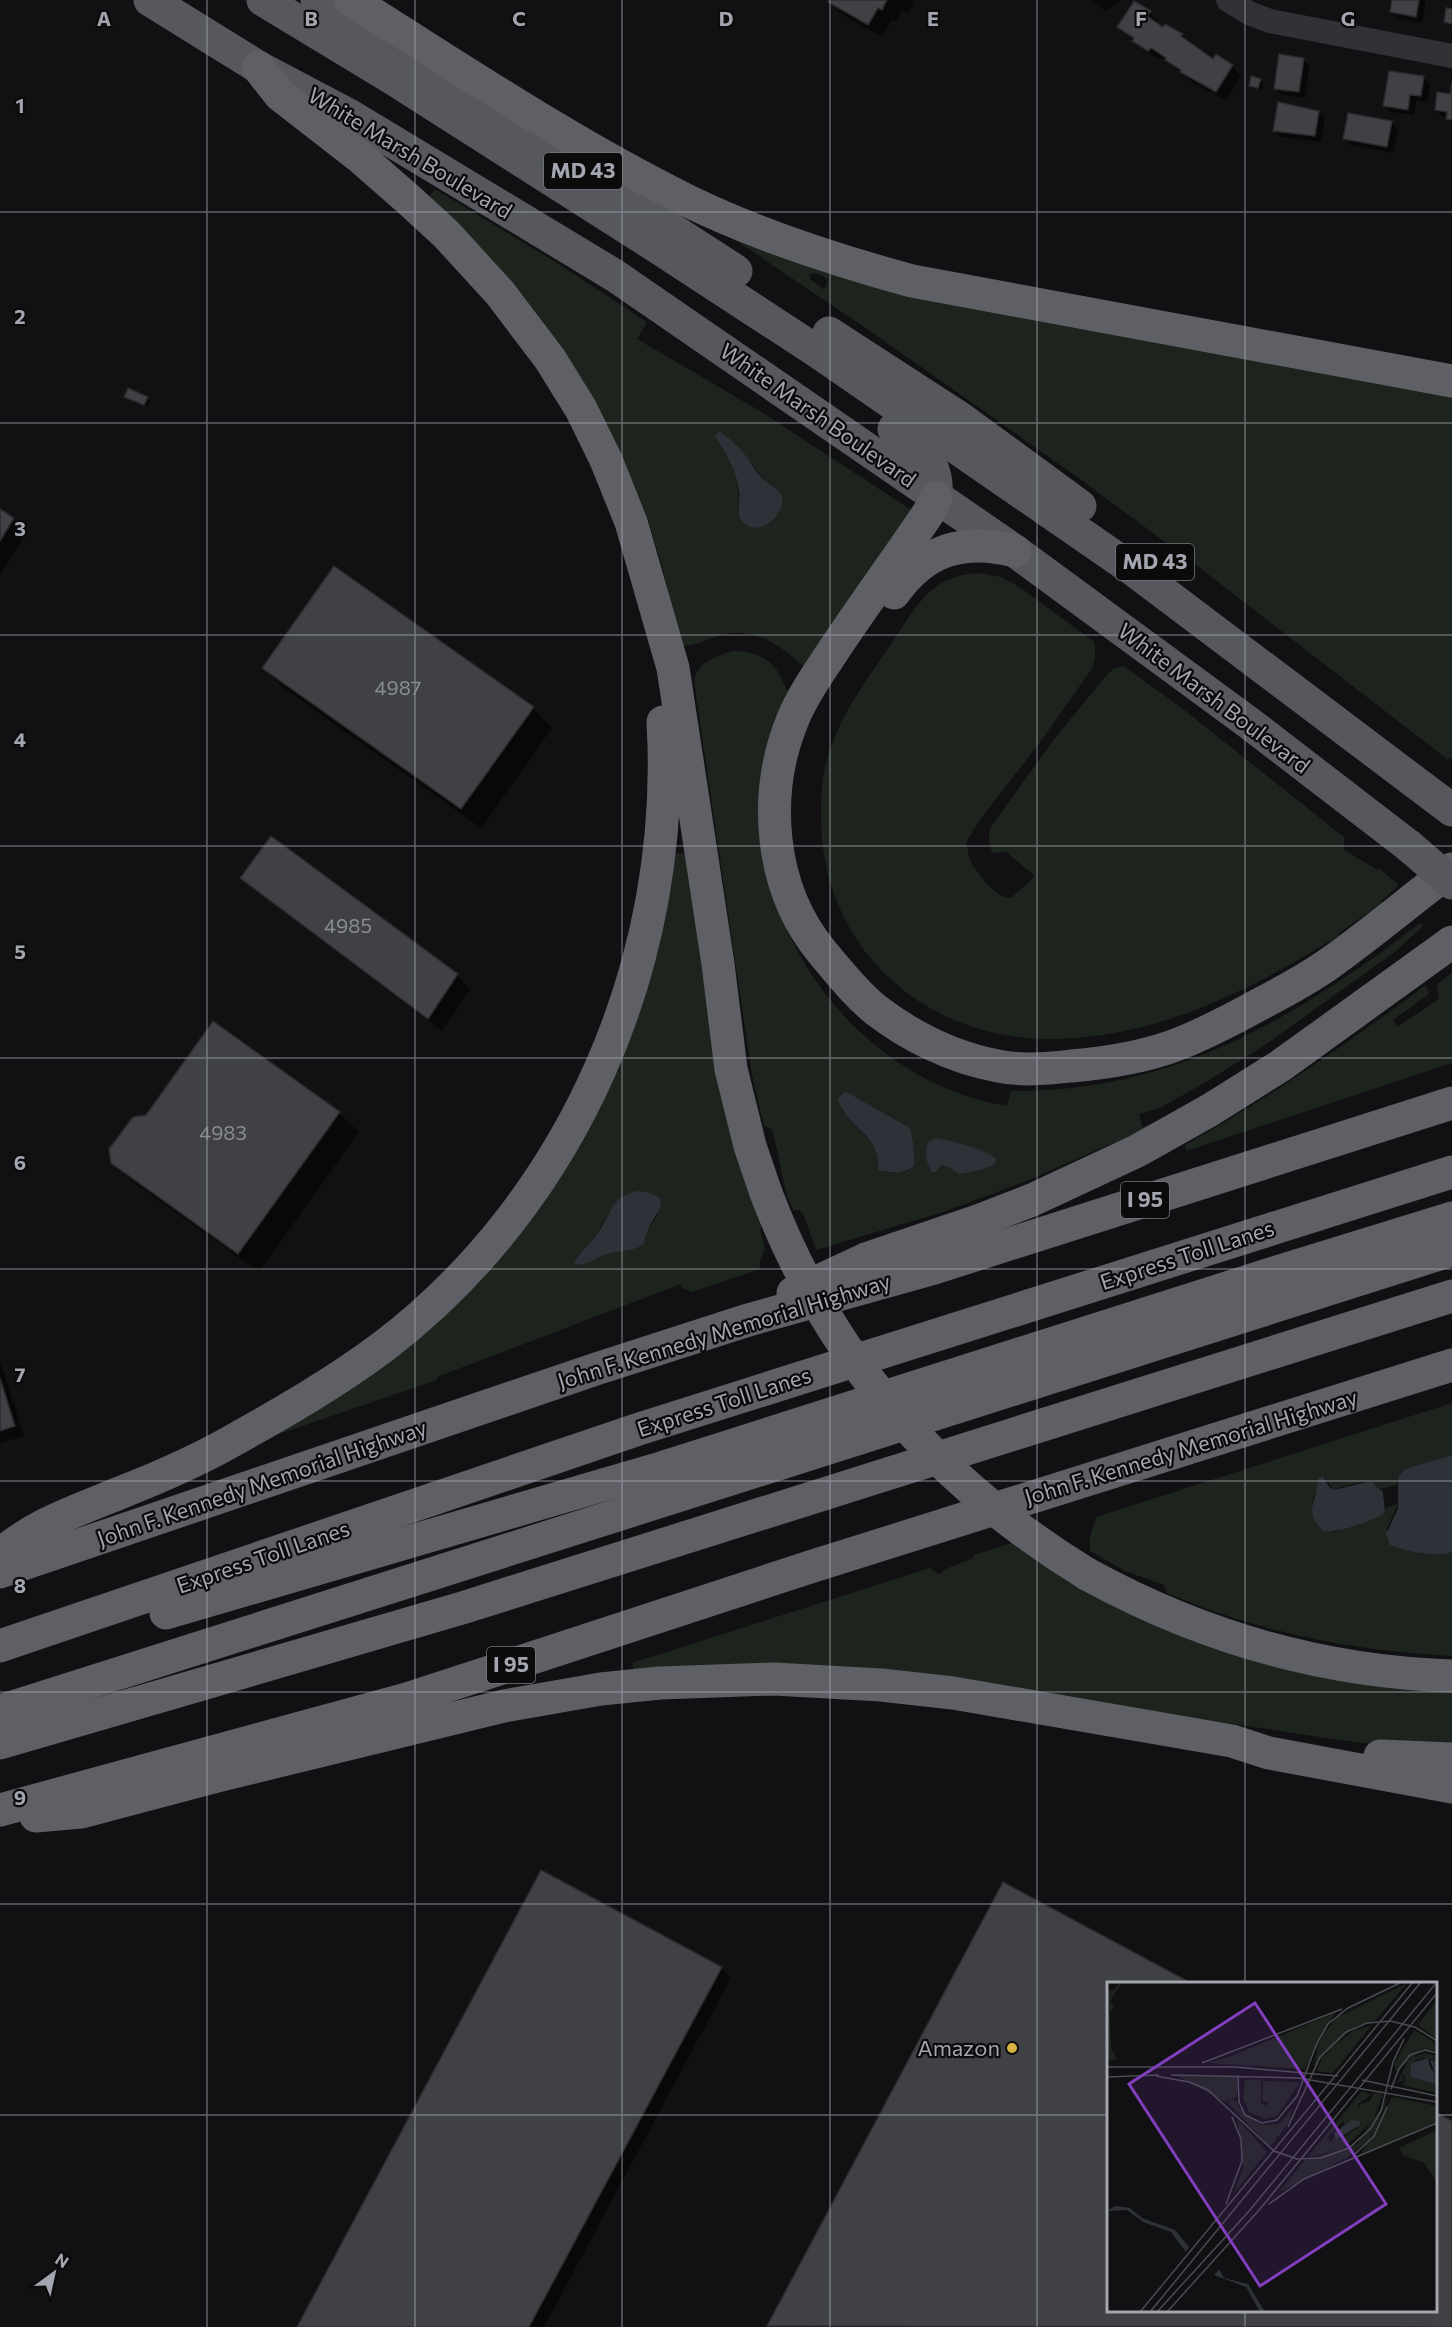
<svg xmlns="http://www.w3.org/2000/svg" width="1452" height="2327" font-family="Commissioner,sans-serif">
<rect width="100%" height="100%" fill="#111012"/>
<g fill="#1d241e" fill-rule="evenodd">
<path d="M435,189L554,261L647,322L637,339L760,411L916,513L806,668C783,649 759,627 726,634C709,637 700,646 681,646L664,573L647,516L618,448L429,197ZM719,431L737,445L764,480L778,489L738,511C741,479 732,462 715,437Z"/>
<path d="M731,237L1452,394V758L1447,759L1200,568L1080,479L870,331ZM815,273L828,279L826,287L822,288L810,279V274Z"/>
<path d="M979,573L1001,577L1021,588L1094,642C1096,652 1096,660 1091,670L1038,745L978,822L966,843C968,849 968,856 971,862C978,874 997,900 1012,898C1019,889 1030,884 1034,875L1006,852L993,853C988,845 988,837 990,828L1055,738L1105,677L1114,668L1124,666L1128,669L1183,709L1345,838L1343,849L1347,852L1378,870L1380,869L1399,885L1381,901L1382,903L1339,933L1340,935C1252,989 1159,1038 1052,1039C924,1040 821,947 821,817C821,801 821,784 825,768C835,722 863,685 889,647C915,610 928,575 979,573Z"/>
<path d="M734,651C767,653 777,664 788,693L777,904C812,1006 900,1088 1007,1106L1011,1091C1150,1092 1258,1039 1369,961C1387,949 1403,935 1421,923L1423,926L1396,951L1265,1045L1206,1082L1160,1108L1139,1114L1142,1127L1159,1121L1268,1055L1116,1149L1113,1143L1024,1182L943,1212L816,1250L804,1216L799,1210H793C781,1184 780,1156 772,1129L764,1126L752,1075L696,696C696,690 694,683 695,677C699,661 721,654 734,651ZM845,1091L910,1128C914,1143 916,1158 908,1171L891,1173L878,1170L879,1157L876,1147L841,1109ZM936,1138L986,1152L959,1174L949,1167L941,1165Z"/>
<path d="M671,853H688L764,1223L760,1230L765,1249L760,1261V1269L692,1292L682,1288L681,1284L437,1377V1380L279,1434L277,1429L539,1200ZM609,1212L658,1215L648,1229L645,1240C628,1251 624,1248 607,1254C592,1259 593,1263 574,1262L596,1236Z"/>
<path d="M1452,973V1063L1186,1151L1185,1145C1269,1098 1348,1043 1426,985L1429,994L1393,1020L1397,1027L1439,999L1437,984Z"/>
<path d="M1452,1403V1455L1405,1469L1398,1477L1397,1485L1380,1489C1367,1474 1349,1488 1333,1489L1323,1477L1313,1499L1312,1511L1334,1532L1385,1512V1508L1398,1504L1387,1528V1540C1402,1550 1435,1560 1452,1552V1656C1353,1651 1258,1632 1167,1593L1164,1585L1125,1571L1090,1551V1537L1096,1517Z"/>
<polygon points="1012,1543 1020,1550 1029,1551 1050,1566 1452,1688 1452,1747 1371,1744 1333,1739 874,1669 782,1664 634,1670 632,1663 930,1568 938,1574 943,1573 943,1570 973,1558 974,1555"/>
</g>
<g fill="#2c3238">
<path d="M719,431C729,438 739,446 746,456C751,463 756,472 762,478C769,485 779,487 782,497C786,517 756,538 743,522C735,514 741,501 739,491C736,470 727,454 715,437Z"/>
<path d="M845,1091L910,1128C913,1140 915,1153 914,1166C903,1175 891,1173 878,1170C881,1132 847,1130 838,1099Z"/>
<path d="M936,1138C950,1141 987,1149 996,1159L995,1164L981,1170L959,1174L949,1167L941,1165L936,1172H932C925,1160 925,1154 928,1142Z"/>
<path d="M638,1191C677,1196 657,1209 648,1230C646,1234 645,1240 644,1244C633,1252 619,1250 607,1254C595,1258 588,1266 575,1264L574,1262C580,1253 588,1246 595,1237C611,1217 609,1196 638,1191Z"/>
<path d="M1452,1455V1552C1438,1559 1405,1551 1390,1545L1386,1534L1398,1509V1477L1405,1469Z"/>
<path d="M1323,1476C1325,1480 1328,1487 1332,1489C1337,1491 1363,1481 1372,1482L1383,1492L1385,1512C1377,1520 1335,1534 1323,1531C1301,1507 1319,1502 1318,1478Z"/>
</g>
<g fill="#0007">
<polygon points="831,0 912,0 914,2 908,13 902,10 895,22 892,20 882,37 843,15 830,2"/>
<polygon points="1091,0 1121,0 1105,11 1096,2 1094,3"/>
<polygon points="1393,0 1426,0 1422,23 1398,18 1391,12"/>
<polygon points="1150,13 1159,22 1158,25 1182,35 1213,61 1232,66 1241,76 1226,100 1192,82 1161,57 1159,60 1144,50 1119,27"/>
<polygon points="1303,59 1309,66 1305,98 1282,95 1275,88"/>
<polygon points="1424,78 1430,84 1427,102 1416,100 1414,115 1391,112 1385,105"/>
<polygon points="1260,80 1263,83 1261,90 1250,85"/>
<polygon points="1452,91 1452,123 1448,117 1442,116 1436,110 1451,96"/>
<polygon points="1318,112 1325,118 1321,142 1281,137 1275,131"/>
<polygon points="1391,122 1398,129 1393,153 1351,145 1345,139"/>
<polygon points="126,396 147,398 150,401 147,407"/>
<polygon points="0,511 13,519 26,533 0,575"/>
<polygon points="264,668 533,708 552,728 481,828 284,688"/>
<polygon points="242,878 457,975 470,989 442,1031 256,891"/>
<polygon points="339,1113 359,1132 259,1272 133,1182 113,1162 146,1116"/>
<polygon points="0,1360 24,1436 0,1443"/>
<polygon points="1004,1884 1108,1984 1108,2310 1436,2310 1436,2114 1452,2123 1452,2327 770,2327"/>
<polygon points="721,1968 731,1978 544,2327 298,2327"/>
</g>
<g fill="#404144" stroke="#2b2b2d" stroke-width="1.5">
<polygon points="829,0 887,0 882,10 878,8 868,25 828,2"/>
<polygon points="1392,0 1419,0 1416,17 1390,12"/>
<polygon points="1134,1 1151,11 1147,16 1163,27 1165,24 1183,34 1181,36 1213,59 1216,54 1233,65 1216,92 1180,72 1181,70 1165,60 1166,58 1151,48 1148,51 1132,41 1134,38 1117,27"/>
<polygon points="1446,8 1452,9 1452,24 1444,22"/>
<polygon points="1279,54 1304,58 1299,92 1274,89"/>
<polygon points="1389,71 1424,76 1421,96 1410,95 1408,110 1383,106"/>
<polygon points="1251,76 1261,79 1258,88 1249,86"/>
<polygon points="1452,82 1452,120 1446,119 1447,112 1435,110 1437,92 1450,94"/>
<polygon points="1278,102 1319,111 1315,136 1273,131"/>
<polygon points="1348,113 1392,121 1387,147 1343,139"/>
<polygon points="128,388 148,397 144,405 124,397"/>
<polygon points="0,509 14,518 0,541"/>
<polygon points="334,566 534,707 461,809 262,668"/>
<polygon points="271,836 458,974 428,1019 240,878"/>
<polygon points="213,1021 340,1112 238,1254 111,1163 109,1149 133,1117 146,1115"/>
<polygon points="0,1378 15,1426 0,1431"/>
<polygon points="541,1870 722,1967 529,2327 297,2327"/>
<polygon points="1003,1882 1193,1984 1108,1984 1108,2310 1436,2310 1436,2112 1452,2121 1452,2327 767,2326"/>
</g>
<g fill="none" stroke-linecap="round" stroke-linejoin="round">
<polyline stroke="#323236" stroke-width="24" points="1228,0 1249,13 1270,21 1452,56"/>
<g stroke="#56585e" stroke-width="33">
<polyline points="150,0 258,67 347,114 614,275 1015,551 1249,723 1409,846"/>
<polyline points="263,0 400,83 662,250 818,352 1135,571 1452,810"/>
<polyline points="317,0 736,271"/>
<polyline points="829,333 960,418 1080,506"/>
<path d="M894,429C920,446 939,463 936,497"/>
</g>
<g stroke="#5f6066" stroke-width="33">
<path d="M351,0C461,69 569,142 686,200C757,235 835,260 912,281L1452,381"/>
<polyline points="258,67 280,95 361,158 409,200 446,234 500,293 550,359 581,409 606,460 631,522 673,668 718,964 731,1069 750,1146 766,1193"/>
<path d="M936,497L931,509C899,557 865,603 833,651C819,673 803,694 793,719C762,794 769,888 822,952C838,971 856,994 876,1010C911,1037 954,1058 998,1066C1021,1071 1047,1069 1071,1066C1106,1063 1140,1058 1173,1046C1203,1035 1233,1019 1262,1003C1285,991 1309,978 1330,963C1372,933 1411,900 1452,869"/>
<path d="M894,593C925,549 964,538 1015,551"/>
<polyline points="793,1293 866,1259 978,1221 1032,1200 1137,1151 1210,1110 1280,1066 1452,942"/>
<path d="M0,1555C36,1523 79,1510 122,1492C160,1477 197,1461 232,1441C284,1412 336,1382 384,1346C575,1200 677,960 663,722"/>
<polyline points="0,1572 596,1369 745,1321 934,1268 1452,1103"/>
<path d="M1087,1574C1200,1636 1323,1672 1452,1676"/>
<polyline points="166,1613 661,1468 1277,1272 1452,1218"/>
<polyline points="0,1646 639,1429 1452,1172"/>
<polyline points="0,1711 1452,1250"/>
<polyline points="0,1743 462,1608 1452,1296"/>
<polyline points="1380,1756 1452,1759"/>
<polyline points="0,1810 407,1699 810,1567 1452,1365"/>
<polyline points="36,1816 81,1812 217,1776 504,1706 601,1689 660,1683 774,1679 881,1685 953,1693 1232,1741 1269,1753 1452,1787"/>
</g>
<polyline stroke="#56585e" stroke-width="33" points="1409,846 1452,883"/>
<path stroke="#5f6066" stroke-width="33" d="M766,1193C828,1357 938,1483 1087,1574"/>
</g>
<path fill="none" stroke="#a3a6b0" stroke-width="1.5" stroke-opacity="0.55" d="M207,0V2327M415,0V2327M622,0V2327M830,0V2327M1037,0V2327M1245,0V1984M0,212H1452M0,423H1452M0,635H1452M0,846H1452M0,1058H1452M0,1269H1452M0,1481H1452M0,1692H1452M0,1904H1452M0,2115H1108M1436,2115H1452M1245,2310V2327"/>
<circle fill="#d8b242" stroke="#0c0b0c" stroke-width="2" cx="1012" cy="2048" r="6"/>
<g text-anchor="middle" stroke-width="4.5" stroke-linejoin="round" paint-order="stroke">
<g font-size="20" fill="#8a8d95">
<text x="398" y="695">4987</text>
<text x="348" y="933">4985</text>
<text x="223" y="1140">4983</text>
</g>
<g fill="#0c0b0c" stroke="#76787f" stroke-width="1.5">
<rect x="544" y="153" width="78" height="36" rx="4.5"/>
<rect x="1116" y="544" width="78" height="36" rx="4.5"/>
<rect x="1121" y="1182" width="48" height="36" rx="4.5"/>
<rect x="487" y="1647" width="48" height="36" rx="4.5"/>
</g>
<g font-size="21" font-weight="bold" fill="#a3a6b0">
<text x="583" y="178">MD 43</text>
<text x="1155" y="569">MD 43</text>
<text x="1145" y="1207">I 95</text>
<text x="511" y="1672">I 95</text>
</g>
<g font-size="22" fill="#a3a6b0" stroke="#0c0b0c">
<text transform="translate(410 153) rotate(31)" y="8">White Marsh Boulevard</text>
<text transform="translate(818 415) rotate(35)" y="8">White Marsh Boulevard</text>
<text transform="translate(1214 698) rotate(37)" y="8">White Marsh Boulevard</text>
<text transform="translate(1187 1255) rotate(-18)" y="8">Express Toll Lanes</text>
<text transform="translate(724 1331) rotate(-17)" y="8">John F. Kennedy Memorial Highway</text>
<text transform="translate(724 1402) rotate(-18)" y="8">Express Toll Lanes</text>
<text transform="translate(1191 1447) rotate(-17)" y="8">John F. Kennedy Memorial Highway</text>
<text transform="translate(262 1483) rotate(-19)" y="8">John F. Kennedy Memorial Highway</text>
<text transform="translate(263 1557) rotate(-19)" y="8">Express Toll Lanes</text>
</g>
<g font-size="22" fill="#a3a6b0" stroke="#0c0b0c" text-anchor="end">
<text x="1000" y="2056">Amazon</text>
</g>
</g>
<g transform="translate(1107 1982)">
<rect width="330" height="330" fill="#111012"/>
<path d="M12,0H15L3,19L7,24L3,30L4,66L10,77L0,79V9L8,8ZM300,1L269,38L248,44L207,84L212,59L229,36ZM330,18V58L311,43ZM228,31L198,87L99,81L122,75ZM264,44L226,91L209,89L217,73L247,48ZM307,48L330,62V69L316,67L289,89L287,82ZM317,71L330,74V80L323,77L329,91L322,77L314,76L304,81L303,95L330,102V111L295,103L299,98L297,93L294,94L298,98L290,101L302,77ZM71,94L131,95L130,115L118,120ZM154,97V121L159,124L161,120L155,118L156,99L193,100L170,134L158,137L142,130L136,116L138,98ZM255,109L264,113L251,122V125L254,128L252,123L263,119L267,111L276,112L266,139L237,166L204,175L203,172ZM244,138L252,145L235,156L230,158L228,154L224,160L220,156L236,139L237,143ZM282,114L264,156L241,175L171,211L197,179L250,162ZM285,115L330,124V140L254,172ZM123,117L130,119L132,126L155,143L172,142L185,127L183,139L163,165L121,121ZM130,137L160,170L127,211L136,186ZM326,150L330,151V200L317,181L296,173L292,166Z" fill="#1d241e" fill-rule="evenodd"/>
<path d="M321,76L323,85L328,92L323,78L330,80L329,102L303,95L304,81ZM244,138L253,139V143L229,158L227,151ZM8,224L23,226L35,236L68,248L82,265L79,270L64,250L36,240L20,228L0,229ZM112,287L117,296L141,302L158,330H153L139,305L107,293Z" fill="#2c3238"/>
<path fill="none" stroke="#4b4c51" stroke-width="1.5" d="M95,81L235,27M0,85H129L231,94M64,93L192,96L330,120M131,93L132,120L138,133L155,141L170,138L190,114L210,61L221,42L241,26L295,0M49,94L82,100L101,108L167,169L190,177L214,176L242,166L264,146L274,129L286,80L297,57M0,95L52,93M255,98L330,114M284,107L292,87L303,73L318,68L330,71M181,145L213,75L239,50L260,41L283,39L308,45L330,59M247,173L267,154L280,125M119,222L135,179L134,157L125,135M162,222L197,197L330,141M33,330L306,0M43,330L314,0M50,330L143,228L330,0M60,330L153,227L330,11"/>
<path fill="#813ebd" fill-opacity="0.15" stroke="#813ebd" stroke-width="3" d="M148,21L279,222L153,304L22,102Z"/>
<rect width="330" height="330" fill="none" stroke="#a3a6b0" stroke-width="3"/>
</g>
<g font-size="20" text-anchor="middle" font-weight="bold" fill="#a3a6b0" stroke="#0c0b0c" stroke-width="4.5" stroke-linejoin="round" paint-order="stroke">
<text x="104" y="26">A</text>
<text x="311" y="26">B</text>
<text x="519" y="26">C</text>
<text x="726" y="26">D</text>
<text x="933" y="26">E</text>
<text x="1141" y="26">F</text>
<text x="1348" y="26">G</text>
<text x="20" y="113">1</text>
<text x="20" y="324">2</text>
<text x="20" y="536">3</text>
<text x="20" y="747">4</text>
<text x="20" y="959">5</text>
<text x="20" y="1170">6</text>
<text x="20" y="1382">7</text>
<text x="20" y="1593">8</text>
<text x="20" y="1805">9</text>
</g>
<g transform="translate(54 2273) rotate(33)" stroke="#0c0b0c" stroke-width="4.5" paint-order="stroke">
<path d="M0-4.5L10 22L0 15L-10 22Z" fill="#a3a6b0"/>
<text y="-9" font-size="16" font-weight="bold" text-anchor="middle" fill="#a3a6b0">N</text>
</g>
</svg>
